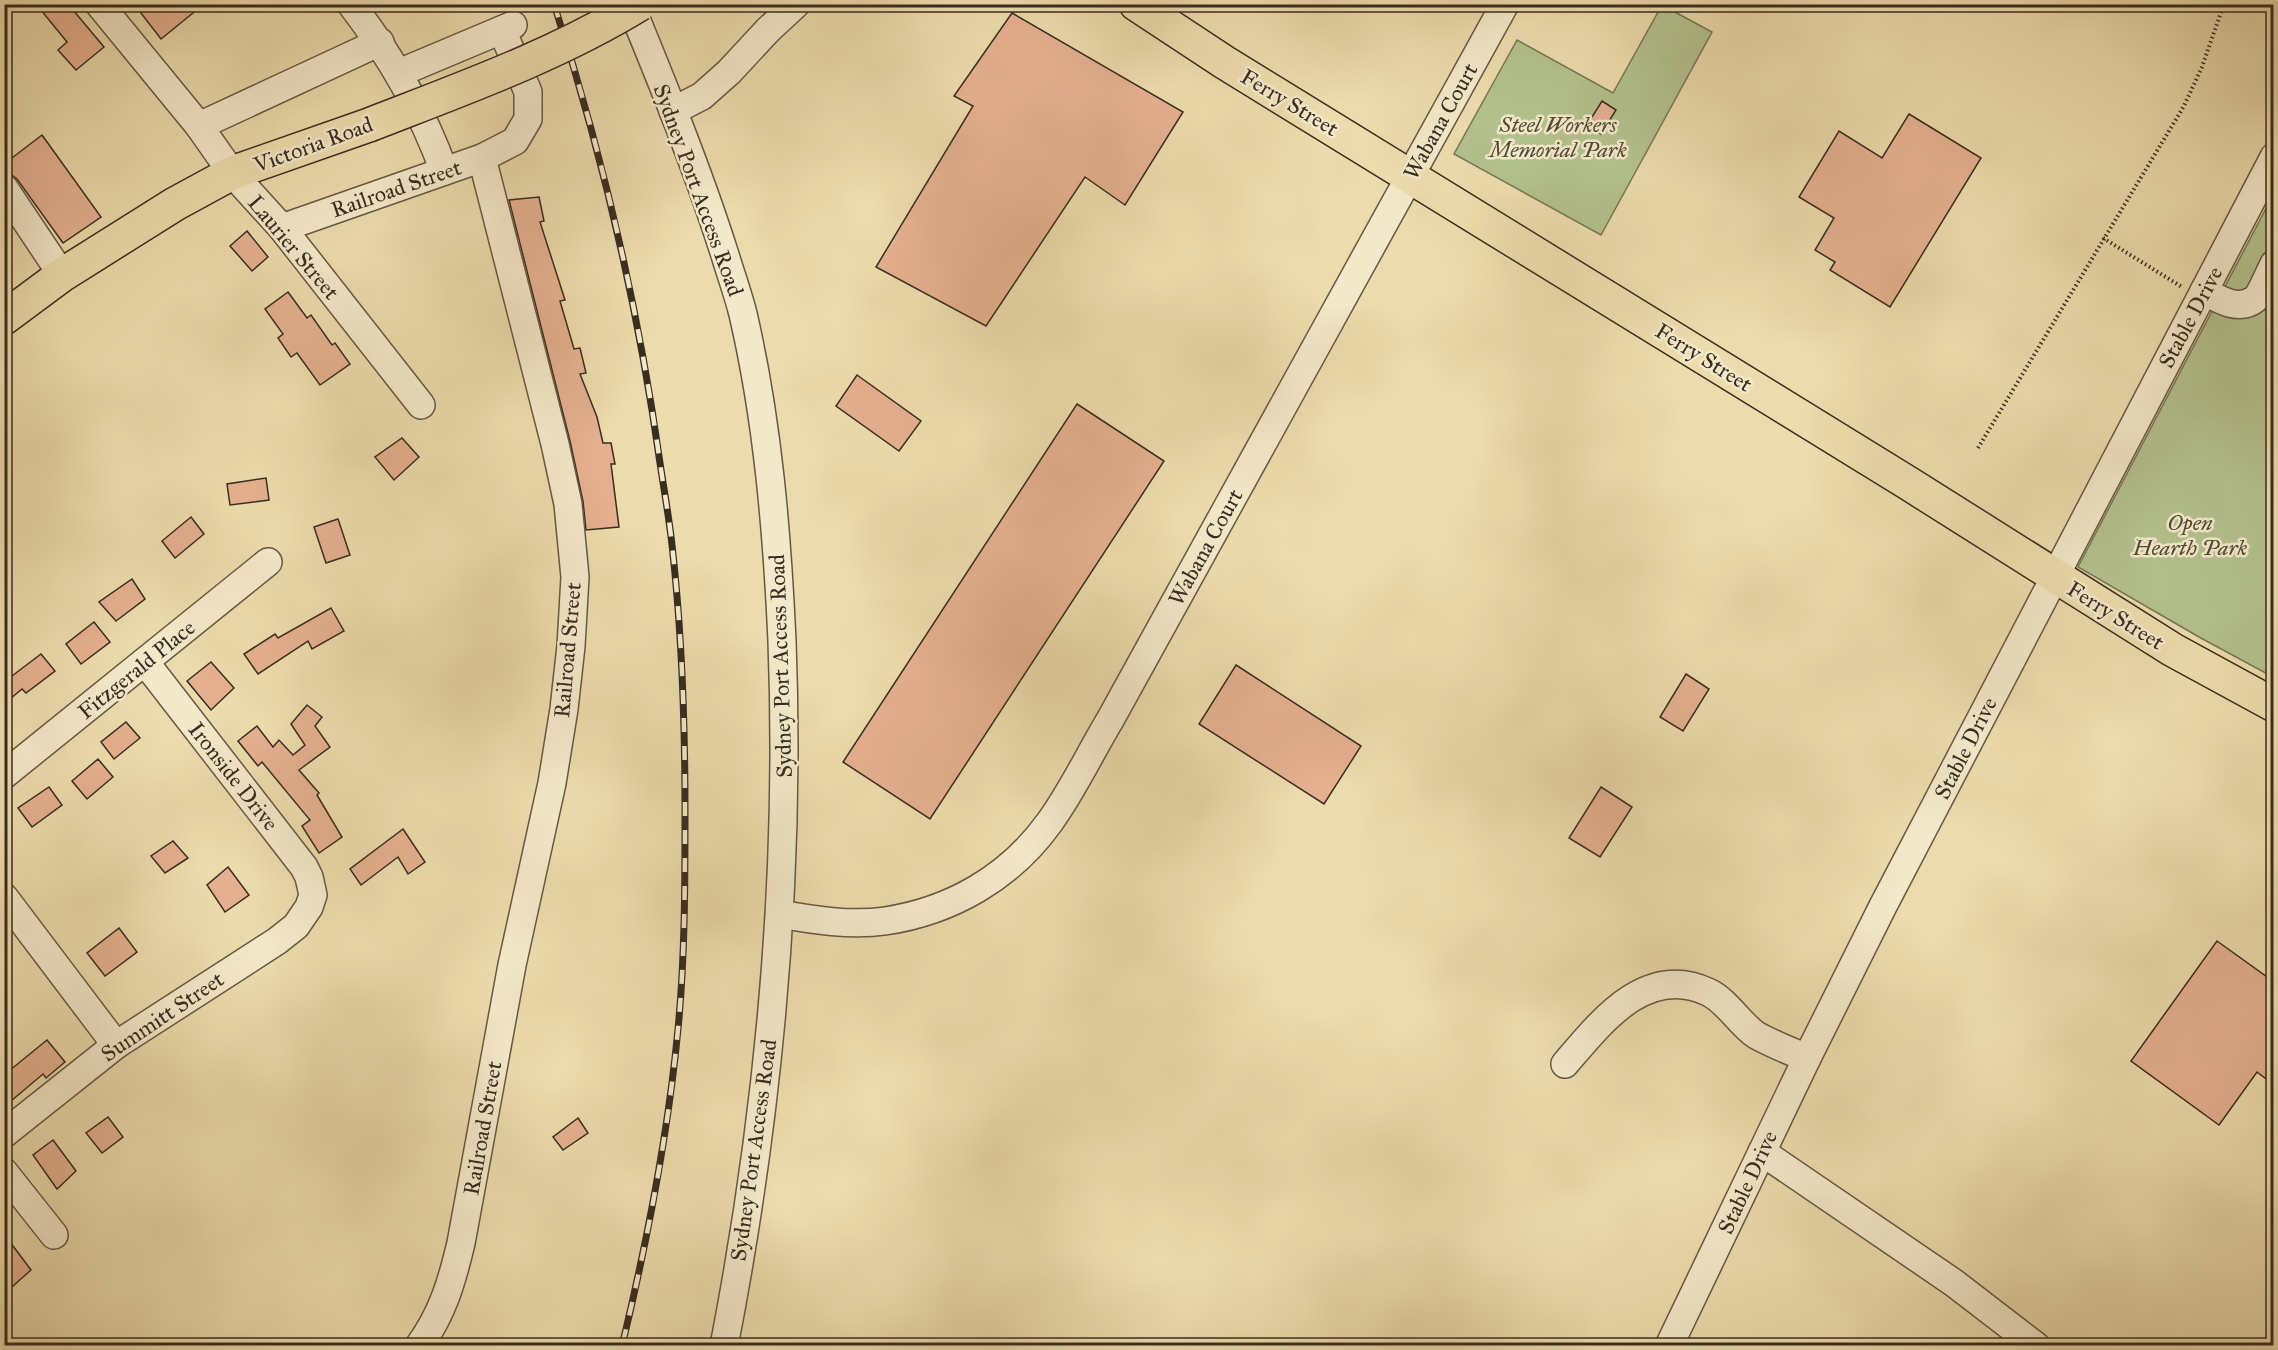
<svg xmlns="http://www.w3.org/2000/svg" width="2278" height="1350" font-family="'IM FELL Great Primer',serif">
<rect width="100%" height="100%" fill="#ecdbac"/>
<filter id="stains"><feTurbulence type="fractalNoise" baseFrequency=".00333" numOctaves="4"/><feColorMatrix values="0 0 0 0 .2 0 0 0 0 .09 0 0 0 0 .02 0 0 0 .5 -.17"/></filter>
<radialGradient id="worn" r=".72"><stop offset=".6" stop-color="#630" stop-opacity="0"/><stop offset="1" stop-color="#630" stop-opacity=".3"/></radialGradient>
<g fill="#b3c18d" stroke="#767656" stroke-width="1.5">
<polygon points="1662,5 1712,32 1601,235 1454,154 1517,40 1613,93"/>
<polygon points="2273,195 2273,677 2199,637 2078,567"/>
</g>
<g fill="#e5b090" stroke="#392c20" stroke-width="1.5">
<polygon points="36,4 68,4 104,47 76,70 58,50 67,42"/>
<polygon points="134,4 204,4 161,39"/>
<polygon points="1012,13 1183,112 1125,205 1085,177 986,326 876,267 973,106 954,96"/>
<polygon points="1602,101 1616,110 1601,134 1587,125"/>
<polygon points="1909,114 1981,158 1890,307 1830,270 1835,262 1815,250 1834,218 1799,197 1839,131 1882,158"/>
<polygon points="42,135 101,217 63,243 17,179 4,169 4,164"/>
<polygon points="539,197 544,221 540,222 565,300 560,301 574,349 580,348 586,373 580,374 597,417 603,443 611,443 615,464 611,464 619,527 586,530 583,501 570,441 509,200"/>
<polygon points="247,231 268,257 252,271 230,246"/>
<polygon points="288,292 307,318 311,315 332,345 335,343 350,364 320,385 297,353 291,357 278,338 283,334 265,309"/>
<polygon points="857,375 921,421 899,451 836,406"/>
<polygon points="1077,404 1164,461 930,819 843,762"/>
<polygon points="402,438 419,457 394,480 375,457"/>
<polygon points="266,478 269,500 230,505 227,484"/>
<polygon points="191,517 204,534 175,558 162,541"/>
<polygon points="338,519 350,555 326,563 314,527"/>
<polygon points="132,579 145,599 116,621 99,602"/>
<polygon points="331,608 344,631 312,649 308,641 258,674 244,654 275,634 278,638"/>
<polygon points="94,622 110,642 81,664 66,644"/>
<polygon points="41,654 55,671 26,693 22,689 4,704 4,682"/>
<polygon points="211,662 234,688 211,710 187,681"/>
<polygon points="1236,665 1361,746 1324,804 1199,724"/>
<polygon points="1686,674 1709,689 1683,731 1660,717"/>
<polygon points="307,705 322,717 315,726 330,747 299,770 319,793 317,795 342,837 319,853 302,826 310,820 262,762 258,766 238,741 257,726 273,747 279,740 293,755 305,745 291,724"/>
<polygon points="126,722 140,738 114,759 101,742"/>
<polygon points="98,759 113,777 87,799 72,781"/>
<polygon points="49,787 62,805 32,827 18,808"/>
<polygon points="1601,787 1632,807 1600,857 1569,838"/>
<polygon points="403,829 425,862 408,874 398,857 361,885 350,869"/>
<polygon points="173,841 188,858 165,873 151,856"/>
<polygon points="228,867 249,895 225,912 207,885"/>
<polygon points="119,928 137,952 105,976 87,953"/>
<polygon points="2217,941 2274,982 2274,1085 2257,1072 2219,1125 2131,1061"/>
<polygon points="47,1040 65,1062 46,1078 43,1074 4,1107 4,1075"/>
<polygon points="108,1117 123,1137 102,1153 86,1133"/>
<polygon points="578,1118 588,1133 563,1150 553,1137"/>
<polygon points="53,1140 76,1171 57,1189 33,1155"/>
<polygon points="4,1234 31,1270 4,1294"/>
</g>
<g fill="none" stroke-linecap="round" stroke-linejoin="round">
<g stroke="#665843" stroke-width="30">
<g id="minor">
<polyline points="99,4 199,126 232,173 282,228 421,405"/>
<path d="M351,4C390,55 422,110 444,171"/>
<path d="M630,4C664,87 698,170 725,255C731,275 738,294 743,314C768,422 777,532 782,641C791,877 769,1114 724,1346"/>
<polyline points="399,73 513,25"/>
<polyline points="673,111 702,96 729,72 768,30 796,4"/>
<polyline points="199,126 380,42"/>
<polyline points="4,188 62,275"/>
<polyline points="282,228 482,158 515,141 528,119 528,92 502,30"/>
<path d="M2204,291C2218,299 2239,312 2255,299C2261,294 2269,273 2274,264"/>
<polyline points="4,775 268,562"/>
<polyline points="4,897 116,1045"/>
<path d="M780,914C813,920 851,926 885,921C952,911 1010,877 1049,823C1072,792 1090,753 1110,720L1505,4"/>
<path d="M1565,1064C1601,1022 1646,963 1708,992C1726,1000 1740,1024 1756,1035C1772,1044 1790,1051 1807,1058"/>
<polyline points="4,1134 116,1045 277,941 296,926 309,907 313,895 309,877 304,867 145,662"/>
<polyline points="1762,1152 1954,1283 2036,1346"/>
<polyline points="4,1172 54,1235"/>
<path d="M419,1346C443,1313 452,1281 461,1243L512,965L552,783L564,709L571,646L575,577L568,504L555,444L482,158"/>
<polyline points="1669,1346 1807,1058 1883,906 2274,157"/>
</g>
</g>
<g stroke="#392c20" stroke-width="36">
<g id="major">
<polyline points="1136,4 1224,62 1908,483 2173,650 2274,705"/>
<polyline points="4,318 62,275 175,204 232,173 369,125"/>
</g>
</g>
<g stroke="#392c20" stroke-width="4" stroke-dasharray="1.5 3" stroke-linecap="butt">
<polyline points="2103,238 2182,287"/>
<polyline points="1978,448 2184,106 2202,67 2224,4"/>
</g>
<use href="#minor" stroke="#f3e8c9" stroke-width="27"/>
<use href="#major" stroke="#ecdbac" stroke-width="33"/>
<g stroke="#392c20" stroke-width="7">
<path id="rail" d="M554,4C603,156 638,306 660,463C664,490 669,517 672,545C682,633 685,722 685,811C685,884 685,957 678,1029C668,1135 647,1242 622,1346"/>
</g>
<use href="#rail" stroke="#f3e8c9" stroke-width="4.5" stroke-dasharray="14" stroke-linecap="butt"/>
<g stroke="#392c20" stroke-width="36" stroke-linecap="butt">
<path id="major-bridge" d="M369,125C461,89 555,56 640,4"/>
</g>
<use href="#major-bridge" stroke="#ecdbac" stroke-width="33"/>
</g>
<g text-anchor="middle" stroke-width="5" stroke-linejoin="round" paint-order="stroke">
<g font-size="22" fill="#392c20" stroke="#f3e8c9">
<text transform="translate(1290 102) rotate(31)" y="8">Ferry Street</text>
<text transform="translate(1440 121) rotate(-61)" y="8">Wabana Court</text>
<text transform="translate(313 144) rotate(-20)" y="8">Victoria Road</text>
<text transform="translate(396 188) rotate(-19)" y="8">Railroad Street</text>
<text transform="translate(699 190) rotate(70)" y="8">Sydney Port Access Road</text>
<text transform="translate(294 247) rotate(50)" y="8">Laurier Street</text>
<text transform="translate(2190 317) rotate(-62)" y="8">Stable Drive</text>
<text transform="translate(1704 357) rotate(32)" y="8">Ferry Street</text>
<text transform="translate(1205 547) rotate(-61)" y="8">Wabana Court</text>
<text transform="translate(2116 615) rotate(32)" y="8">Ferry Street</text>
<text transform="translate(567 650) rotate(-85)" y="8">Railroad Street</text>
<text transform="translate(780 666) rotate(-92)" y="8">Sydney Port Access Road</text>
<text transform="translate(136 669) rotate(-39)" y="8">Fitzgerald Place</text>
<text transform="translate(1965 748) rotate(-63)" y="8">Stable Drive</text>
<text transform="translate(234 776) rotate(52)" y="8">Ironside Drive</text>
<text transform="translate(162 1016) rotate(-34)" y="8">Summitt Street</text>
<text transform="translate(482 1128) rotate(-80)" y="8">Railroad Street</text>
<text transform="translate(753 1150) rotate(-82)" y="8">Sydney Port Access Road</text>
<text transform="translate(1747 1182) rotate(-65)" y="8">Stable Drive</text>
</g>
<g font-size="22" font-style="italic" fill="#514a36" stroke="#f3e8c9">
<text x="1558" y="132">Steel Workers<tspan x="1558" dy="25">Memorial Park</tspan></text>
<text x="2190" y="530">Open<tspan x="2190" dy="25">Hearth Park</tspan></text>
</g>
</g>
<rect width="2278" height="1350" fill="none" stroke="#ecdbac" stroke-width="24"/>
<rect x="6" y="6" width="2266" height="1338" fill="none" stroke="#392c20" stroke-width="3"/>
<rect x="12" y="12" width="2254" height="1326" fill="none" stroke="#392c20" stroke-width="1.5"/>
<rect width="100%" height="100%" filter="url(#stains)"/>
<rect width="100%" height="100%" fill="url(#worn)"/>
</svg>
